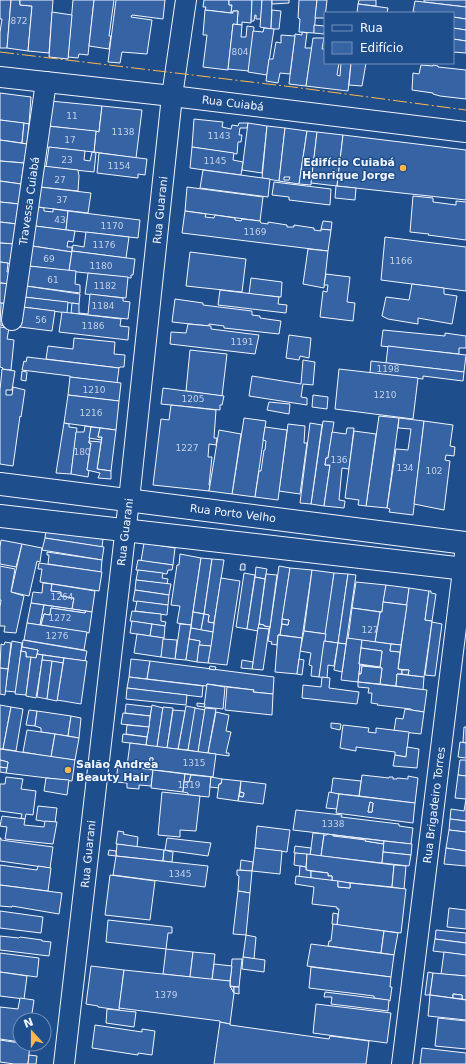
<svg xmlns="http://www.w3.org/2000/svg" width="466" height="1064" font-family="'DejaVu Sans',sans-serif">
<rect width="100%" height="100%" fill="#1f4e8c"/>
<g fill="#3563a3" stroke="#f2f6ff" fill-rule="evenodd">
<polygon points="0,0 11,0 7,48 0,48 0,32 2,19 0,19"/>
<polygon points="11,0 20,0 20,5 32,6 28,51 7,48"/>
<polygon points="20,0 53,0 49,53 28,51 32,6 20,5"/>
<polygon points="73,0 94,0 88,55 79,54 78,58 68,57"/>
<polygon points="94,0 114,0 109,36 111,36 109,49 89,46"/>
<polygon points="116,0 165,0 163,19 132,15 131,17 152,20 147,54 122,52 120,63 108,62"/>
<polygon points="204,0 229,0 229,5 232,5 231,13 205,10 206,7 203,7"/>
<polygon points="229,0 252,0 251,23 242,22 242,25 237,25 238,11 233,11 233,13 231,13 232,5 229,5"/>
<polygon points="252,0 262,0 261,19 256,19 256,15 255,15 254,21 251,21"/>
<polygon points="262,0 272,0 271,29 260,27"/>
<polygon points="272,0 289,0 289,3 272,4"/>
<polygon points="299,0 317,0 314,33 299,32 300,19 298,18"/>
<polygon points="317,0 327,0 325,18 315,18"/>
<polygon points="359,0 376,0 376,6 358,4"/>
<polygon points="424,0 466,0 466,7 424,2"/>
<polygon points="415,1 466,7 466,19 453,17 453,13 421,13 413,12"/>
<polygon points="358,4 388,8 387,13 357,13"/>
<polygon points="205,10 231,13 233,13 233,11 238,11 237,25 233,24 228,70 203,67 207,35 203,35"/>
<polygon points="272,10 281,11 279,29 271,29"/>
<polygon points="52,12 72,15 68,59 49,57"/>
<polygon points="453,17 466,19 466,30 453,28"/>
<polygon points="233,24 242,25 241,37 246,37 247,26 254,27 249,71 228,69"/>
<polygon points="314,25 325,26 324,34 314,33"/>
<polygon points="264,28 274,29 267,75 248,72 253,31 263,32"/>
<polygon points="453,28 466,30 466,41 453,39"/>
<polygon points="302,32 307,33 305,48 312,48 306,86 289,84 295,34 302,35"/>
<polygon points="281,35 295,36 290,74 280,73 278,83 266,81 269,59 273,59 276,42 281,43"/>
<polygon points="313,38 324,38 322,49 325,49 325,63 339,63 337,75 340,76 341,63 351,63 348,91 306,86"/>
<polygon points="453,39 466,41 466,53 453,52"/>
<polygon points="351,63 366,63 362,86 349,85"/>
<polygon points="421,65 433,66 433,65 438,66 438,67 466,70 466,99 440,96 433,94 433,93 412,90 413,73 419,74"/>
<polygon points="0,93 31,97 29,124 0,120"/>
<polygon points="50,101 102,106 99,132 49,126"/>
<polygon points="102,106 142,110 136,158 94,152 96,131 99,132"/>
<polygon points="194,119 223,122 222,127 231,129 232,125 238,126 239,123 248,123 247,128 240,128 239,135 242,135 241,142 238,142 237,154 192,147"/>
<polygon points="0,120 24,123 22,143 0,140"/>
<polygon points="24,123 29,124 27,144 22,143"/>
<polygon points="248,123 267,126 262,173 242,170"/>
<polygon points="47,126 96,131 94,152 45,147"/>
<polygon points="267,126 285,128 279,181 262,178"/>
<path d="M285,128L307,131L299,184L279,181ZM284,177H290L289,180H284Z"/>
<polygon points="307,131 317,132 311,185 299,184"/>
<polygon points="317,132 343,135 337,186 311,183"/>
<polygon points="343,135 466,150 466,200 337,186"/>
<polygon points="0,140 27,144 25,163 0,161"/>
<polygon points="49,147 85,151 84,160 90,161 92,152 96,153 94,172 46,167"/>
<polygon points="192,147 234,153 233,160 243,162 241,175 190,168"/>
<polygon points="99,153 147,159 145,175 138,174 138,178 97,173"/>
<polygon points="0,161 24,163 21,184 0,181"/>
<polygon points="43,166 78,170 79,176 78,191 40,187"/>
<polygon points="203,170 270,179 268,197 200,188"/>
<polygon points="0,181 21,184 19,204 0,202"/>
<polygon points="274,182 331,189 330,205 289,200 289,197 272,195"/>
<polygon points="336,186 356,188 355,200 335,198"/>
<polygon points="40,187 91,193 88,213 38,207"/>
<polygon points="187,187 263,197 260,221 185,211"/>
<polygon points="413,196 433,198 433,202 456,205 456,201 466,202 466,240 428,235 429,234 410,232"/>
<polygon points="0,202 19,204 17,224 0,222"/>
<polygon points="38,207 44,208 44,211 53,212 53,209 68,211 66,230 35,226"/>
<polygon points="68,211 140,220 138,238 66,230"/>
<polygon points="185,211 206,214 205,217 214,218 215,215 235,218 235,220 241,221 242,219 260,221 261,223 268,224 268,222 287,225 287,227 294,227 294,225 314,228 314,230 321,231 321,229 331,230 328,251 182,233"/>
<polygon points="323,221 332,222 331,230 321,229"/>
<polygon points="0,222 17,224 15,244 0,243"/>
<polygon points="35,226 75,231 73,242 68,241 67,247 72,247 72,252 32,246"/>
<polygon points="86,232 129,237 126,258 72,251 73,245 84,247"/>
<polygon points="385,237 466,247 466,291 381,280"/>
<polygon points="0,243 15,244 13,264 0,262"/>
<polygon points="32,246 72,252 69,271 29,266"/>
<polygon points="308,249 328,251 324,288 303,284"/>
<polygon points="72,251 135,259 133,275 131,275 131,278 69,271"/>
<polygon points="190,252 246,259 242,292 186,286"/>
<polygon points="0,262 8,263 7,272 12,272 11,284 0,283"/>
<polygon points="29,266 76,271 75,284 80,285 80,293 26,286"/>
<polygon points="88,273 128,277 126,298 85,294"/>
<polygon points="326,274 350,277 347,302 355,303 353,321 320,317 323,291 327,292 328,285 324,285"/>
<polygon points="251,278 282,282 281,297 249,294"/>
<polygon points="0,283 11,284 9,304 0,303"/>
<polygon points="412,284 444,288 444,294 457,296 452,324 418,318 418,324 388,319 382,316 386,297 409,300"/>
<polygon points="26,286 80,294 79,304 24,297"/>
<polygon points="220,290 279,297 278,304 287,305 286,313 218,305"/>
<polygon points="90,294 123,298 123,301 130,302 128,319 79,314 79,313 88,314"/>
<polygon points="24,297 68,302 67,313 23,307"/>
<polygon points="175,299 203,303 203,305 252,311 252,315 260,316 260,318 281,321 279,334 224,328 224,326 209,324 209,326 172,322"/>
<polygon points="1,303 9,304 7,326 0,325"/>
<polygon points="72,303 79,304 79,314 71,313"/>
<polygon points="23,307 55,311 52,331 20,327"/>
<polygon points="62,312 121,319 120,326 129,327 128,340 59,332"/>
<polygon points="188,324 211,326 211,329 259,335 255,354 170,344 171,332 186,333"/>
<polygon points="0,327 9,328 7,339 14,340 11,370 2,369 3,368 0,367"/>
<polygon points="383,330 445,336 445,333 466,336 466,348 459,348 459,354 381,346"/>
<polygon points="289,335 311,338 309,358 300,356 299,360 286,358"/>
<polygon points="74,338 115,342 114,354 125,355 124,367 120,367 119,368 46,359 48,346 73,349"/>
<polygon points="388,346 466,355 464,372 386,363"/>
<polygon points="190,350 227,354 222,396 186,391"/>
<polygon points="27,357 119,368 117,383 70,377 70,376 22,370 24,361 26,362"/>
<polygon points="303,360 315,362 313,385 303,384 301,397 307,398 307,405 249,396 252,376 301,384"/>
<polygon points="371,361 464,372 463,381 423,376 423,379 370,373"/>
<polygon points="2,369 15,371 12,390 6,390 6,395 12,395 13,387 25,390 21,417 20,416 13,466 0,464 0,390"/>
<polygon points="339,369 418,378 413,419 335,409"/>
<polygon points="22,371 27,372 26,381 21,380"/>
<polygon points="70,377 121,383 119,401 68,395"/>
<polygon points="163,388 224,396 222,405 220,405 220,410 161,404"/>
<polygon points="68,395 119,401 116,430 64,423"/>
<polygon points="313,395 328,397 327,409 312,407"/>
<polygon points="269,402 290,404 289,414 267,410"/>
<polygon points="171,405 216,410 214,438 217,438 216,445 209,444 208,457 212,457 209,485 210,485 209,491 153,485 161,419 169,420"/>
<polygon points="379,416 399,418 387,508 366,506"/>
<polygon points="244,418 266,421 255,497 232,494"/>
<polygon points="399,418 424,421 413,515 389,512 390,509 387,508 396,449 408,450 411,429 398,428"/>
<polygon points="323,421 334,422 328,458 326,458 325,465 330,465 324,506 311,504"/>
<polygon points="424,421 453,425 450,446 455,447 454,456 446,455 445,460 450,461 444,510 414,504"/>
<polygon points="64,423 69,424 69,427 77,428 71,474 56,473"/>
<polygon points="310,423 322,425 311,504 300,503"/>
<polygon points="288,424 305,426 304,443 307,443 300,494 279,491"/>
<polygon points="85,426 91,427 89,443 91,443 87,470 89,470 88,477 71,474 76,432 84,432"/>
<polygon points="91,427 100,428 98,437 102,437 101,440 89,438"/>
<polygon points="265,427 287,430 278,500 255,497 259,471 261,471 264,450 265,450 266,441 263,440"/>
<polygon points="100,428 116,430 111,471 97,469 102,437 98,437"/>
<polygon points="347,428 354,428 349,469 342,468 339,500 345,501 344,508 324,506 330,465 325,465 326,458 328,458 332,432 346,434"/>
<polygon points="219,430 241,434 232,494 209,491"/>
<polygon points="354,431 376,434 366,506 358,505 359,500 345,498"/>
<polygon points="89,441 101,442 97,469 111,471 111,479 98,478 100,473 87,470 91,443 89,443"/>
<polygon points="46,530 103,539 102,547 45,538"/>
<polygon points="45,538 104,547 102,560 42,550"/>
<polygon points="1,540 22,544 16,567 0,564 0,547"/>
<polygon points="144,543 175,548 173,565 141,561"/>
<polygon points="22,544 42,548 40,562 37,561 29,596 11,592"/>
<polygon points="47,552 102,560 101,572 48,564 49,555 47,555"/>
<polygon points="180,554 201,558 191,625 177,623 180,606 171,605 177,565 179,565"/>
<polygon points="201,558 212,559 204,614 193,612"/>
<polygon points="212,559 224,560 214,623 208,622 209,615 204,614"/>
<polygon points="138,560 173,565 172,570 168,570 167,574 136,570"/>
<polygon points="39,563 102,572 99,591 40,582 42,569 38,569"/>
<polygon points="241,564 245,564 245,570 240,570"/>
<polygon points="0,566 15,569 11,592 24,596 16,633 4,632 5,626 0,626 0,607 1,600 0,600"/>
<polygon points="279,566 290,568 280,635 278,635 277,645 271,644 272,642 268,641"/>
<polygon points="256,567 267,569 265,579 255,577"/>
<polygon points="290,568 312,570 302,638 280,635 282,624 288,625 289,620 282,619"/>
<polygon points="138,570 163,573 162,578 168,579 167,584 136,580"/>
<polygon points="312,570 334,573 326,634 304,631"/>
<polygon points="244,573 255,575 247,629 236,627"/>
<polygon points="334,573 348,574 338,643 324,641"/>
<polygon points="266,574 277,575 270,627 264,626 264,625 259,624"/>
<polygon points="348,574 356,575 346,644 338,643"/>
<polygon points="255,577 265,579 258,631 247,629"/>
<polygon points="221,578 240,581 227,665 208,663"/>
<polygon points="136,580 171,584 169,595 135,590"/>
<polygon points="356,582 386,585 382,612 352,608"/>
<polygon points="43,583 52,584 51,591 61,592 61,596 74,598 72,609 31,603 33,592 42,593"/>
<polygon points="52,584 95,591 92,612 72,609 74,598 61,596 61,592 51,591"/>
<polygon points="386,585 409,588 407,605 383,602"/>
<polygon points="409,588 429,591 425,620 432,621 432,622 424,677 408,675 409,670 398,669"/>
<polygon points="135,590 169,595 168,605 133,601"/>
<polygon points="429,591 431,591 431,593 436,594 432,621 425,620"/>
<polygon points="137,601 168,605 167,615 135,611"/>
<polygon points="383,602 407,605 401,645 375,642 380,612 382,612"/>
<polygon points="31,603 44,605 40,625 27,623"/>
<polygon points="44,605 86,611 85,613 51,608 50,615 44,614 41,625 40,625"/>
<polygon points="51,608 85,613 86,611 92,612 89,633 41,625 44,614 50,615"/>
<polygon points="352,608 380,612 375,642 348,639"/>
<polygon points="132,611 161,614 161,621 166,622 165,626 130,621"/>
<polygon points="193,612 204,614 201,630 191,628"/>
<polygon points="204,614 209,615 208,622 214,623 213,632 201,630"/>
<polygon points="282,619 289,620 288,625 282,624"/>
<polygon points="132,621 152,624 150,636 130,633"/>
<polygon points="432,622 442,624 435,676 425,675"/>
<polygon points="27,623 87,632 84,650 24,640"/>
<polygon points="152,624 165,626 164,638 150,636"/>
<polygon points="180,624 191,625 186,660 175,659"/>
<polygon points="259,624 264,625 264,626 270,627 269,629 258,628"/>
<polygon points="191,628 213,632 211,646 199,645 200,641 189,639"/>
<polygon points="258,628 269,629 263,670 252,669"/>
<polygon points="304,631 326,634 319,677 311,676 312,666 309,665 311,653 300,651"/>
<polygon points="137,634 164,638 161,657 134,653"/>
<polygon points="278,635 302,638 297,674 275,672"/>
<polygon points="347,638 362,640 359,664 360,665 358,682 341,680"/>
<polygon points="163,639 177,640 175,659 161,657"/>
<polygon points="189,639 200,641 197,662 186,660"/>
<polygon points="23,640 87,651 85,661 37,654 38,650 22,647"/>
<polygon points="362,640 391,644 390,651 400,652 398,669 402,670 402,674 397,674 396,686 380,684 382,668 362,666 361,674 359,674 360,665 380,667 382,651 361,648"/>
<polygon points="12,641 22,643 16,692 5,691"/>
<polygon points="324,641 338,643 334,666 328,665 327,678 319,677"/>
<polygon points="5,642 11,643 8,669 0,668 1,644 4,645"/>
<polygon points="338,643 346,644 342,672 334,670"/>
<polygon points="391,644 401,645 400,652 390,651"/>
<polygon points="199,645 211,646 208,663 197,662"/>
<polygon points="22,647 38,650 36,658 26,657 26,652 21,651"/>
<polygon points="361,648 382,651 380,667 359,664"/>
<polygon points="21,651 26,652 26,657 31,657 26,695 15,694"/>
<polygon points="37,654 43,655 36,698 26,696 26,695 31,657 36,658"/>
<polygon points="43,655 64,658 63,663 42,660"/>
<polygon points="64,658 87,661 81,704 57,700"/>
<polygon points="131,659 150,661 147,679 129,677"/>
<polygon points="299,659 304,660 302,675 297,674"/>
<polygon points="42,660 52,661 47,699 37,697"/>
<polygon points="242,660 253,662 252,669 241,668"/>
<polygon points="52,661 63,663 57,701 47,699"/>
<polygon points="150,661 274,677 273,694 253,692 254,690 207,684 206,686 147,679"/>
<polygon points="210,666 216,667 215,670 209,669"/>
<polygon points="362,666 382,668 380,684 358,682 359,674 361,674"/>
<polygon points="0,668 8,669 5,695 0,694"/>
<polygon points="402,670 409,670 408,675 402,674"/>
<polygon points="397,674 424,677 423,690 396,686"/>
<polygon points="129,677 203,686 202,697 127,688"/>
<polygon points="322,677 330,678 329,688 359,692 357,704 302,698 303,685 321,687"/>
<polygon points="358,682 427,690 424,712 411,710 411,709 377,705 378,704 371,703 372,693 368,693 369,688 358,687"/>
<polygon points="207,684 225,687 223,709 204,707"/>
<polygon points="227,687 254,690 253,692 273,694 272,715 225,710"/>
<polygon points="127,688 187,695 186,705 126,699"/>
<polygon points="197,703 205,704 204,707 197,706"/>
<polygon points="126,704 152,707 150,716 125,713"/>
<polygon points="0,705 11,707 3,749 0,749"/>
<polygon points="152,705 163,708 157,747 146,745"/>
<polygon points="186,706 196,708 188,750 178,749"/>
<polygon points="11,707 23,709 16,751 3,749"/>
<polygon points="163,707 173,708 167,748 157,747"/>
<polygon points="195,708 205,710 198,752 188,750"/>
<polygon points="205,708 216,709 208,753 198,752"/>
<polygon points="405,709 424,712 421,734 394,731 396,718 403,719"/>
<polygon points="29,710 37,711 35,726 26,725"/>
<polygon points="173,710 185,711 178,749 167,748"/>
<polygon points="37,711 71,716 68,736 41,732 41,728 35,726"/>
<polygon points="216,712 229,715 226,731 231,732 226,753 229,753 229,756 208,753"/>
<polygon points="123,713 150,716 149,727 121,724"/>
<polygon points="71,716 81,718 79,738 68,736"/>
<polygon points="331,723 341,724 340,730 331,728"/>
<polygon points="127,725 149,727 147,737 126,734"/>
<polygon points="343,725 369,728 368,732 376,733 376,728 409,732 406,757 395,755 395,752 356,747 356,751 340,748"/>
<polygon points="464,727 466,727 466,743 463,742"/>
<polygon points="27,730 55,734 51,757 23,752"/>
<polygon points="55,734 79,738 75,760 51,757"/>
<polygon points="123,734 147,737 146,745 122,742"/>
<polygon points="460,742 466,743 466,758 458,757"/>
<polygon points="130,743 216,754 213,777 155,770 156,766 152,766 153,758 150,758 149,769 127,766"/>
<polygon points="407,747 419,749 417,768 393,766 395,755 406,757"/>
<polygon points="0,749 75,760 72,781 6,773 8,762 0,760"/>
<polygon points="150,758 153,758 152,766 156,766 155,770 149,769"/>
<polygon points="0,760 8,762 7,768 0,767"/>
<polygon points="460,760 466,760 466,776 458,775"/>
<polygon points="118,765 153,770 151,786 139,785 139,789 127,788 127,783 116,782"/>
<polygon points="0,767 7,768 6,773 0,772"/>
<polygon points="153,770 185,774 183,792 151,788"/>
<polygon points="185,774 191,775 189,782 184,782"/>
<polygon points="191,775 211,777 209,797 188,795 188,793 183,792 184,782 189,782"/>
<polygon points="362,775 389,778 389,777 393,777 393,779 397,779 397,778 408,779 408,776 418,778 415,803 359,796"/>
<polygon points="458,775 466,776 466,799 455,798"/>
<polygon points="6,777 23,779 21,789 36,791 33,815 26,814 25,819 21,818 22,814 0,811 0,784 5,784"/>
<polygon points="211,777 222,779 221,784 219,784 219,788 210,787"/>
<polygon points="46,778 69,780 67,795 44,791"/>
<polygon points="333,778 361,781 359,796 331,793"/>
<polygon points="222,779 241,781 238,801 217,798 219,784 221,784"/>
<polygon points="241,781 266,784 263,804 238,801 239,796 243,797 244,793 240,792"/>
<polygon points="162,792 200,796 196,831 180,830 180,837 158,835"/>
<polygon points="240,792 244,793 243,797 239,796"/>
<polygon points="329,792 339,794 337,809 326,808"/>
<path d="M339,794L415,803L413,823L336,813ZM370,802L373,803L372,812H368Z"/>
<polygon points="466,799 466,821 450,819 451,809 464,811"/>
<polygon points="370,802 373,803 372,812 368,812"/>
<polygon points="38,806 57,808 55,823 36,820"/>
<polygon points="296,810 342,815 341,817 399,824 399,826 413,828 411,844 293,830"/>
<polygon points="2,816 25,819 24,825 44,827 45,821 57,822 53,844 5,839 7,827 0,826"/>
<polygon points="450,819 466,821 466,832 449,830"/>
<polygon points="257,826 290,830 287,852 255,848"/>
<polygon points="449,830 466,832 466,851 446,848"/>
<polygon points="118,831 124,832 123,834 138,837 137,847 116,844"/>
<polygon points="313,833 324,834 321,856 310,855"/>
<polygon points="327,834 366,840 365,841 384,844 382,863 321,856 324,835 327,835"/>
<polygon points="333,835 384,841 384,844 365,841 366,840 333,836"/>
<polygon points="0,838 1,838 1,840 53,847 50,868 0,861"/>
<polygon points="167,838 211,843 208,856 165,850"/>
<polygon points="384,841 412,844 411,855 383,852"/>
<polygon points="117,844 164,850 163,861 116,856"/>
<polygon points="295,846 311,848 310,855 294,853"/>
<polygon points="255,848 282,851 280,874 252,871"/>
<polygon points="446,848 466,851 466,866 444,864"/>
<polygon points="109,850 116,851 116,856 108,855"/>
<polygon points="164,850 173,852 172,862 163,861"/>
<polygon points="383,852 411,855 409,866 382,863"/>
<polygon points="295,853 307,854 306,867 294,865"/>
<polygon points="307,854 394,865 392,887 332,881 332,876 328,876 328,873 306,870"/>
<polygon points="116,856 208,866 205,887 113,875"/>
<polygon points="241,860 253,862 252,871 240,870"/>
<polygon points="0,865 37,870 38,866 51,868 48,891 0,885"/>
<polygon points="394,865 406,866 404,889 392,887"/>
<polygon points="300,866 306,867 306,870 311,871 311,878 299,877"/>
<polygon points="237,870 252,871 250,893 238,891 239,876 237,875"/>
<polygon points="311,871 328,873 328,876 332,876 332,881 311,878"/>
<polygon points="110,875 155,881 150,920 105,915"/>
<polygon points="296,876 338,881 338,887 350,888 350,883 406,889 401,933 337,925 339,909 337,909 337,907 312,904 314,887 295,884"/>
<polygon points="338,881 350,883 350,888 338,887"/>
<polygon points="0,885 62,893 59,914 12,906 12,907 0,906"/>
<polygon points="238,891 250,893 246,935 233,934"/>
<polygon points="449,908 466,910 466,929 447,927"/>
<polygon points="0,911 43,917 41,933 0,928"/>
<polygon points="333,913 338,914 337,925 332,924"/>
<polygon points="108,920 172,927 172,933 168,933 166,949 106,942"/>
<polygon points="333,924 384,931 381,953 328,946 329,941 331,941"/>
<polygon points="436,930 466,933 466,943 435,939"/>
<polygon points="384,931 398,933 394,955 381,953"/>
<polygon points="246,935 256,937 254,959 243,957"/>
<polygon points="0,936 19,938 20,937 42,940 42,941 51,942 49,956 0,950"/>
<polygon points="435,939 466,943 466,955 433,951"/>
<polygon points="311,944 394,955 391,977 307,966"/>
<polygon points="166,949 193,952 190,977 163,974"/>
<polygon points="193,952 215,954 212,980 190,977"/>
<polygon points="444,952 466,955 466,976 441,974"/>
<polygon points="0,953 39,958 37,977 0,972"/>
<polygon points="243,957 265,960 264,972 242,969"/>
<polygon points="232,959 242,959 239,987 230,986"/>
<polygon points="214,964 232,966 230,981 212,980"/>
<polygon points="91,966 124,970 119,1010 98,1007 98,1006 86,1004"/>
<polygon points="311,967 391,977 390,987 392,987 390,1001 374,998 374,996 309,988"/>
<polygon points="124,970 230,981 230,986 234,993 230,1024 220,1022 220,1021 119,1008"/>
<polygon points="0,972 27,976 24,999 0,996"/>
<polygon points="428,972 433,973 430,995 425,995"/>
<polygon points="433,973 466,976 466,1000 462,999 462,995 453,994 453,998 430,995"/>
<polygon points="230,986 234,987 234,993"/>
<polygon points="234,987 239,987 239,994 234,993"/>
<polygon points="325,992 389,1000 388,1011 331,1004 332,997 324,997"/>
<polygon points="453,994 462,995 462,999 453,998"/>
<polygon points="430,995 466,1000 466,1020 428,1016"/>
<polygon points="20,998 34,1000 31,1020 20,1020 20,1042 0,1039 0,1007 18,1009"/>
<polygon points="316,1004 391,1013 387,1043 313,1033"/>
<polygon points="107,1009 136,1012 134,1027 106,1023"/>
<polygon points="438,1018 466,1021 466,1049 435,1046"/>
<polygon points="220,1022 230,1024 230,1025 329,1039 330,1036 369,1041 366,1064 214,1064"/>
<polygon points="95,1025 142,1032 142,1029 155,1031 152,1055 138,1053 138,1055 92,1048"/>
<polygon points="0,1040 20,1043 20,1044 30,1044 28,1064 14,1064 0,1062"/>
<polygon points="422,1048 466,1053 466,1064 420,1064"/>
<polygon points="29,1055 37,1056 36,1064 28,1064"/>
</g>
<g fill="none" stroke-linecap="round" stroke-linejoin="round">
<g stroke="#f2f6ff" stroke-width="22">
<g id="street">
<polyline points="0,77 172,96 466,132"/>
<polyline points="12,320 46,82"/>
<polyline points="64,1064 129,500 172,96 186,0"/>
<polyline points="402,1064 466,546"/>
</g>
</g>
<g stroke="#f2f6ff" stroke-width="24">
<g id="secondary">
<polyline points="0,484 466,543"/>
<polyline points="0,516 466,569"/>
</g>
</g>
<use href="#street" stroke="#1f4e8c" stroke-width="20"/>
<use href="#secondary" stroke="#1f4e8c" stroke-width="22"/>
<polyline stroke="#ffb74d" stroke-width="1" stroke-dasharray="14 3 2 3" stroke-linecap="butt" points="0,52 293,87 466,110"/>
</g>
<g fill="#ffb74d" stroke="#1f4e8c" stroke-width="1.5">
<circle cx="403" cy="168" r="4"/>
<circle cx="68" cy="770" r="4"/>
</g>
<g text-anchor="middle" stroke-width="3" stroke-linejoin="round" paint-order="stroke">
<g font-size="9" fill="#c3d1e8">
<text x="19" y="24">872</text>
<text x="240" y="55">804</text>
<text x="72" y="119">11</text>
<text x="123" y="135">1138</text>
<text x="219" y="139">1143</text>
<text x="70" y="143">17</text>
<text x="67" y="163">23</text>
<text x="215" y="164">1145</text>
<text x="119" y="169">1154</text>
<text x="60" y="183">27</text>
<text x="62" y="203">37</text>
<text x="60" y="223">43</text>
<text x="112" y="229">1170</text>
<text x="255" y="235">1169</text>
<text x="104" y="248">1176</text>
<text x="49" y="262">69</text>
<text x="401" y="264">1166</text>
<text x="101" y="269">1180</text>
<text x="53" y="283">61</text>
<text x="105" y="289">1182</text>
<text x="103" y="309">1184</text>
<text x="41" y="323">56</text>
<text x="93" y="329">1186</text>
<text x="242" y="345">1191</text>
<text x="388" y="372">1198</text>
<text x="94" y="393">1210</text>
<text x="385" y="398">1210</text>
<text x="193" y="402">1205</text>
<text x="91" y="416">1216</text>
<text x="187" y="451">1227</text>
<text x="82" y="455">180</text>
<text x="339" y="463">136</text>
<text x="405" y="471">134</text>
<text x="434" y="474">102</text>
<text x="62" y="600">1264</text>
<text x="60" y="621">1272</text>
<text x="370" y="633">127</text>
<text x="57" y="639">1276</text>
<text x="194" y="766">1315</text>
<text x="189" y="788">1319</text>
<text x="333" y="827">1338</text>
<text x="180" y="877">1345</text>
<text x="166" y="998">1379</text>
</g>
<g font-size="11" fill="#f2f6ff" stroke="#1f4e8c">
<text transform="translate(233 103) rotate(7)" y="4">Rua Cuiabá</text>
<text transform="translate(29 201) rotate(-82)" y="4">Travessa Cuiabá</text>
<text transform="translate(160 210) rotate(-84)" y="4">Rua Guarani</text>
<text transform="translate(233 513) rotate(7)" y="4">Rua Porto Velho</text>
<text transform="translate(125 532) rotate(-83)" y="4">Rua Guarani</text>
<text transform="translate(434 805) rotate(-83)" y="4">Rua Brigadeiro Torres</text>
<text transform="translate(88 854) rotate(-84)" y="4">Rua Guarani</text>
</g>
<g font-size="11" font-weight="bold" fill="#f2f6ff" stroke="#1f4e8c" text-anchor="end">
<text x="395" y="166">Edifício Cuiabá<tspan x="395" dy="13">Henrique Jorge</tspan></text>
<text x="76" y="768" text-anchor="start">Salão Andrea<tspan x="76" dy="13">Beauty Hair</tspan></text>
</g>
</g>
<rect x="324" y="12" width="130" height="52" fill="#1f4e8c" stroke="#7391ba"/>
<rect x="332" y="25" width="20" height="6" fill="#1f4e8c" stroke="#7391ba"/>
<text x="360" y="32" font-size="12" fill="#f2f6ff">Rua</text>
<rect x="332" y="42" width="20" height="12" fill="#3563a3" stroke="#7391ba"/>
<text x="360" y="52" font-size="12" fill="#f2f6ff">Edifício</text>
<g transform="translate(32 1032) rotate(339)"><circle r="19" fill="#1f4e8c" stroke="#7391ba"/>
<path d="M0-3L7 15L0 10L-7 15Z" fill="#ffb74d"/>
<text y="-6" font-size="11" font-weight="bold" text-anchor="middle" fill="#f2f6ff">N</text>
</g>
</svg>
